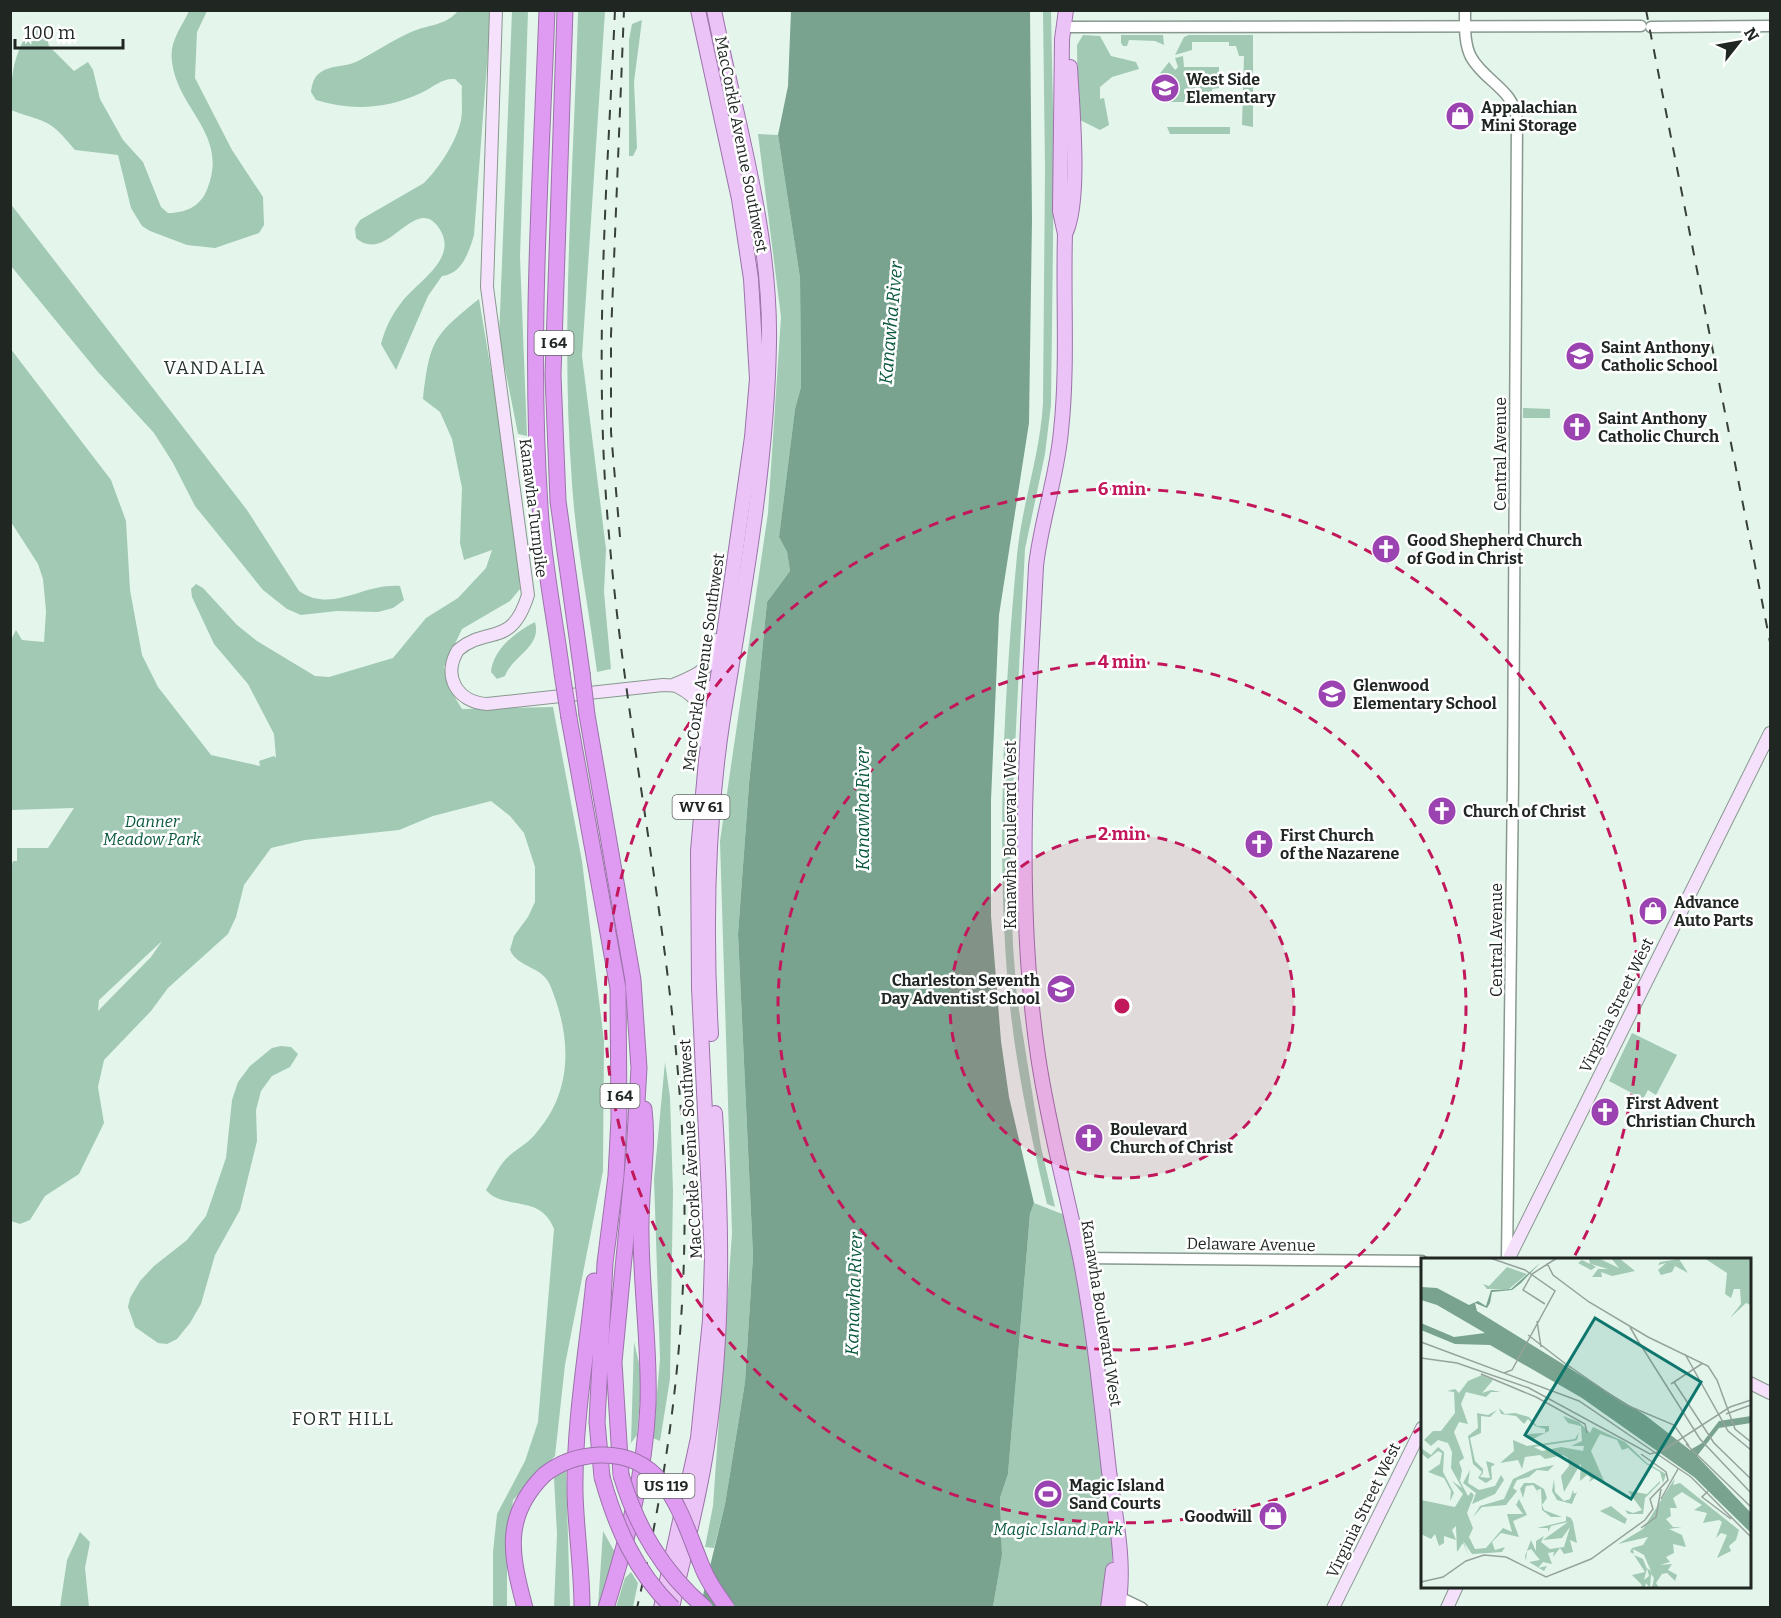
<svg xmlns="http://www.w3.org/2000/svg" width="1781" height="1618" font-family="Bitter,serif">
<rect width="100%" height="100%" fill="#e4f6ec"/>
<g fill="#a1c9b4" fill-rule="evenodd">
<path d="M189,11H207L197,32L195,78L232,150L263,197L264,225L259,233L215,248L187,245L150,231L142,226L131,208L118,155L75,150C48,117 48,124 11,110C10,81 13,47 35,26L44,28L49,46L74,71L88,62L93,70L100,99L123,140L143,162L161,207L168,213C185,213 199,207 206,192C231,135 178,111 172,62C169,41 181,29 189,11Z"/>
<path d="M458,11H491L474,235C469,252 462,274 442,276L428,296L396,370L381,344C385,329 391,316 401,303C416,282 460,259 439,228C415,192 387,266 356,238L355,228L360,220L424,183C439,168 457,141 461,120C463,109 461,97 462,86L455,79C441,78 434,87 421,93C387,109 352,111 316,100L311,92C312,84 314,76 321,72C331,65 345,67 356,62C374,53 391,41 409,33C427,24 444,27 458,11Z"/>
<polygon points="512,11 528,11 520,257 527,436 518,434 499,338"/>
<path d="M578,11H605L582,356L606,549L604,592L611,669L597,672C589,609 576,546 572,483C560,326 574,168 578,11Z"/>
<path d="M1043,11H1051L1054,160L1051,405L1045,454L1025,549L1010,848L1013,946L1017,998L1041,1147L1055,1207L1047,1204C1030,1132 1014,1059 1008,985C996,846 1004,694 1017,555C1022,504 1040,455 1043,403L1045,168Z"/>
<polygon points="642,20 634,82 637,148 633,156 629,156 629,40 632,24"/>
<polygon points="1083,35 1100,36 1111,56 1136,62 1139,69 1112,77 1100,87 1100,99 1104,98 1109,125 1100,130 1078,119 1077,45"/>
<polygon points="1121,35 1163,35 1164,45 1155,41 1129,40 1127,46 1123,46 1121,43"/>
<polygon points="1189,35 1253,35 1253,127 1242,125 1244,56 1239,56 1236,46 1229,46 1229,42 1192,42 1192,50 1175,55 1184,37"/>
<polygon points="1183,56 1184,67 1219,67 1219,88 1212,89 1212,102 1170,102 1169,76 1158,76 1169,62 1175,70 1178,67 1175,58"/>
<polygon points="1167,127 1230,127 1230,134 1170,134"/>
<polygon points="758,134 778,135 800,278 801,387 795,409 779,537 787,552 790,571 767,602 749,784 738,934 753,1256 745,1382 725,1504 714,1548 705,1547 713,1506 732,1233 720,841 768,513 781,317"/>
<path d="M10,203L247,510L299,591C333,614 362,583 400,586L404,600L393,608L378,612L337,611L301,615L287,609L263,590L195,506L173,463L154,433L98,372L11,266Z"/>
<path d="M479,299L515,513L520,589L510,601L462,629L444,667L451,691L462,709L553,707L582,861L604,1041L603,1171L565,1365L555,1456L513,1500L507,1552V1607H493V1552L497,1514L525,1461L538,1422L554,1229C541,1193 503,1211 486,1190C493,1179 499,1165 509,1156C518,1148 530,1142 537,1132C574,1089 571,1035 550,985C542,966 518,968 510,950L514,936L528,917L535,902V867L524,833L510,816L491,801L433,816L399,830L305,840L271,848L244,885L236,917L228,934L168,988L151,1011L104,1060L98,1087L104,1123L79,1174L45,1196L30,1220L20,1224L11,1221V868L13,861H17V848H48L74,808L11,810V640L16,630L22,640L44,642L46,611L43,579L38,564L11,522L10,348L111,480L126,521L130,590L142,655L158,687L211,755L260,766L259,761L274,756L276,758L274,734L248,684L214,644L192,597L191,589L196,584L203,588L237,625L257,641L315,676L329,677L393,658L426,618L458,598L486,568L492,550L464,560L460,543L462,488L452,439L440,412L423,399C430,340 433,336 479,299ZM162,941L151,957L98,1011L99,1000Z"/>
<polygon points="1523,408 1550,409 1550,418 1523,418"/>
<path d="M535,622C542,647 513,655 505,676L497,679L491,672C493,650 515,632 535,622Z"/>
<polygon points="1632,1033 1677,1055 1656,1095 1648,1090 1643,1099 1609,1081"/>
<polygon points="281,1046 291,1047 298,1054 290,1067 272,1076 261,1091 256,1110 257,1141 240,1210 215,1255 201,1304 190,1323 177,1339 167,1344 158,1343 135,1327 128,1307 130,1298 140,1281 154,1266 187,1240 206,1216 226,1158 232,1100 238,1082 250,1066 272,1048"/>
<polygon points="665,1062 670,1097 673,1192 670,1379 660,1441 653,1438 660,1359 654,1179"/>
<polygon points="1034,1203 1070,1217 1117,1538 1113,1551 1108,1607 993,1608 1002,1551 1000,1498 1008,1474 1030,1214"/>
<polygon points="634,1342 642,1376 637,1435 631,1443"/>
<polygon points="566,1469 570,1607 554,1607 557,1534 554,1478"/>
<polygon points="603,1531 617,1556 598,1607"/>
<polygon points="80,1532 90,1542 85,1568 89,1607 60,1607 67,1560"/>
<polygon points="631,1572 638,1583 633,1607 616,1607 625,1578"/>
</g>
<polygon fill="#79a38e" points="791,11 1030,11 1032,219 1029,423 999,615 991,800 991,916 1001,1041 1009,1097 1034,1203 1030,1214 1008,1474 1000,1498 1002,1554 993,1607 700,1608 725,1504 745,1382 753,1256 738,934 749,784 767,602 790,571 787,552 779,537 795,409 801,387 800,278 778,135 788,86"/>
<g fill="none" stroke-linecap="round" stroke-linejoin="round">
<g stroke="#88988f" stroke-width="13">
<g id="tertiary">
<path d="M1465,10C1465,26 1464,43 1471,57C1485,82 1514,89 1517,120L1513,782L1507,1260"/>
<polyline points="1066,27 1641,26"/>
<polyline points="1651,27 1770,26"/>
<polyline points="1080,1258 1422,1261"/>
<polyline points="1113,1594 1142,1608"/>
</g>
</g>
<g stroke="#88988f" stroke-width="14">
<g id="secondary">
<path d="M496,10L487,287L528,595C511,649 488,625 458,650C442,676 457,702 487,704L663,685L725,688"/>
<path d="M675,684C698,675 715,667 717,640"/>
<path d="M678,687C703,699 705,716 703,741"/>
<polyline points="1508,1260 1770,733"/>
<polyline points="1750,1383 1770,1393"/>
<polyline points="1333,1608 1422,1428"/>
<polyline points="1447,1608 1457,1586"/>
</g>
</g>
<g stroke="#9c72aa" stroke-width="16">
<g id="primary">
<path d="M1066,10L1062,39L1060,211L1065,234C1063,300 1068,366 1061,431C1057,477 1041,521 1036,566C1028,730 1014,893 1038,1056C1048,1124 1066,1190 1080,1257C1094,1328 1101,1400 1109,1471C1115,1516 1126,1562 1118,1608"/>
<path d="M1066,232C1081,197 1072,108 1070,67"/>
<path d="M711,1034C705,929 707,822 723,718C743,595 767,468 769,343C771,230 736,120 714,10"/>
<polyline points="661,1608 698,1438 710,1320 712,1257 699,988 698,851 706,760 752,437 757,379 751,279 739,199 698,10"/>
<path d="M672,1608C684,1554 699,1501 707,1446C724,1336 722,1225 715,1113"/>
<polyline points="1108,1608 1113,1570"/>
</g>
</g>
<g stroke="#9c72aa" stroke-width="17">
<g id="motorway">
<path d="M547,10C541,175 529,341 540,506C543,562 555,618 562,673"/>
<polyline points="565,10 553,375 558,501 582,673"/>
<polyline points="587,715 633,980 639,1068 634,1154 614,1362 621,1475"/>
<polyline points="569,718 618,988 619,1118 616,1176 605,1263 597,1422 602,1477"/>
<path d="M525,1608C511,1555 502,1517 544,1475"/>
<path d="M582,1608C582,1569 576,1531 575,1493C574,1422 587,1351 594,1281"/>
<path d="M606,1608C627,1541 645,1474 648,1404C650,1347 641,1289 641,1232C640,1190 649,1151 644,1109"/>
</g>
</g>
<use href="#tertiary" stroke="#fff" stroke-width="10"/>
<use href="#secondary" stroke="#f5e1fb" stroke-width="12"/>
<use href="#primary" stroke="#ecc3f7" stroke-width="14"/>
<use href="#motorway" stroke="#df9bf2" stroke-width="15"/>
<g stroke="#38403b" stroke-width="2" stroke-dasharray="10 10" stroke-linecap="butt">
<path d="M615,10C607,185 593,361 609,535C627,749 678,961 684,1176C688,1322 670,1465 637,1608"/>
<polyline points="1646,10 1770,642"/>
<polyline points="620,537 611,432 611,335 624,10"/>
</g>
<g stroke="#9c72aa" stroke-width="17" stroke-linecap="butt">
<g id="motorway-bridge">
<polyline points="562,673 569,718"/>
<polyline points="582,673 587,715"/>
<path d="M544,1475C560,1462 579,1456 599,1455C666,1452 681,1515 701,1564C707,1580 717,1594 727,1608"/>
<path d="M621,1475C637,1528 662,1571 705,1608"/>
<path d="M602,1477C616,1527 635,1571 673,1608"/>
</g>
</g>
<use href="#motorway-bridge" stroke="#df9bf2" stroke-width="15"/>
</g>
<circle cx="1122" cy="1006" r="172" fill="#c2185b" fill-opacity=".12"/>
<g fill="none" stroke="#c2185b" stroke-width="3" stroke-dasharray="10 8">
<circle cx="1122" cy="1006" r="172"/>
<circle cx="1122" cy="1006" r="344"/>
<path d="M1422 1427A517 517 0 1 1 1574 1257"/>
</g>
<defs>
<g id="school-disc" transform="scale(1.5)"><circle r="9.5" fill="#9b44b1" stroke="#fff"/><path d="M0-5L7-2L0 1L-7-2ZM-4 1L0 2.5L4 1V4Q0 6-4 4Z" fill="#fff"/></g>
<g id="shop-disc" transform="scale(1.5)"><circle r="9.5" fill="#9b44b1" stroke="#fff"/><path d="M-5-2.5h2.3a2.7 3.5 0 0 1 5.4 0H5L5.5 6h-11ZM-1.5-2.5h3a1.5 2.3 0 0 0-3 0Z" fill="#fff"/></g>
<g id="church-disc" transform="scale(1.5)"><circle r="9.5" fill="#9b44b1" stroke="#fff"/><path d="M-1.2-6h2.4v3.5h3.3v2.4h-3.3V6h-2.4V-.1h-3.3v-2.4h3.3Z" fill="#fff"/></g>
<g id="stadium-disc" transform="scale(1.5)"><circle r="9.5" fill="#9b44b1" stroke="#fff"/><path d="M0-5a6.5 5 0 1 0 0 10a6.5 5 0 1 0 0-10ZM-3.5-1.8h7v3.6h-7Z" fill="#fff"/></g>
</defs>
<g fill-rule="evenodd">
<use href="#school-disc" x="1165" y="88"/>
<use href="#shop-disc" x="1460" y="116"/>
<use href="#school-disc" x="1580" y="356"/>
<use href="#church-disc" x="1577" y="427"/>
<use href="#church-disc" x="1386" y="549"/>
<use href="#school-disc" x="1332" y="694"/>
<use href="#church-disc" x="1442" y="811"/>
<use href="#church-disc" x="1259" y="844"/>
<use href="#shop-disc" x="1653" y="911"/>
<use href="#school-disc" x="1061" y="989"/>
<use href="#church-disc" x="1605" y="1112"/>
<use href="#church-disc" x="1089" y="1138"/>
<use href="#stadium-disc" x="1048" y="1494"/>
<use href="#shop-disc" x="1273" y="1516"/>
</g>
<g text-anchor="middle" stroke-width="5" stroke-linejoin="round" paint-order="stroke">
<g fill="#fff" stroke="#636865" stroke-width="1.5">
<rect x="534.5" y="331" width="39" height="24" rx="4.5"/>
<rect x="672.5" y="795" width="57" height="24" rx="4.5"/>
<rect x="600.5" y="1084" width="39" height="24" rx="4.5"/>
<rect x="637.5" y="1474" width="57" height="24" rx="4.5"/>
</g>
<g font-size="15" font-weight="bold" fill="#202723">
<text x="554" y="348">I 64</text>
<text x="701" y="812">WV 61</text>
<text x="620" y="1101">I 64</text>
<text x="666" y="1491">US 119</text>
</g>
<g font-size="16" font-weight="bold" fill="#202723" stroke="#fff" text-anchor="start">
<text x="1186" y="85">West Side<tspan x="1186" dy="18">Elementary</tspan></text>
<text x="1481" y="113">Appalachian<tspan x="1481" dy="18">Mini Storage</tspan></text>
<text x="1601" y="353">Saint Anthony<tspan x="1601" dy="18">Catholic School</tspan></text>
<text x="1598" y="424">Saint Anthony<tspan x="1598" dy="18">Catholic Church</tspan></text>
<text x="1407" y="546">Good Shepherd Church<tspan x="1407" dy="18">of God in Christ</tspan></text>
<text x="1353" y="691">Glenwood<tspan x="1353" dy="18">Elementary School</tspan></text>
<text x="1463" y="817">Church of Christ</text>
<text x="1280" y="841">First Church<tspan x="1280" dy="18">of the Nazarene</tspan></text>
<text x="1674" y="908">Advance<tspan x="1674" dy="18">Auto Parts</tspan></text>
<text x="1040" y="986" text-anchor="end">Charleston Seventh<tspan x="1040" dy="18">Day Adventist School</tspan></text>
<text x="1626" y="1109">First Advent<tspan x="1626" dy="18">Christian Church</tspan></text>
<text x="1110" y="1135">Boulevard<tspan x="1110" dy="18">Church of Christ</tspan></text>
<text x="1069" y="1491">Magic Island<tspan x="1069" dy="18">Sand Courts</tspan></text>
<text x="1252" y="1522" text-anchor="end">Goodwill</text>
</g>
<g font-size="16" fill="#202723" stroke="#fff">
<text transform="translate(742 144) rotate(79)" y="6">MacCorkle Avenue Southwest</text>
<text transform="translate(1500 454) rotate(-90)" y="6">Central Avenue</text>
<text transform="translate(534 508) rotate(83)" y="6">Kanawha Turnpike</text>
<text transform="translate(703 662) rotate(-82)" y="6">MacCorkle Avenue Southwest</text>
<text transform="translate(1010 835) rotate(-90)" y="6">Kanawha Boulevard West</text>
<text transform="translate(1496 940) rotate(-90)" y="6">Central Avenue</text>
<text transform="translate(1616 1005) rotate(-64)" y="6">Virginia Street West</text>
<text transform="translate(690 1149) rotate(-93)" y="6">MacCorkle Avenue Southwest</text>
<text transform="translate(1251 1244) rotate(1)" y="6">Delaware Avenue</text>
<text transform="translate(1102 1313) rotate(81)" y="6">Kanawha Boulevard West</text>
<text transform="translate(1363 1510) rotate(-64)" y="6">Virginia Street West</text>
</g>
<g font-size="16" font-style="italic" fill="#0b5a3e" stroke="#fff">
<text x="152" y="827">Danner<tspan x="152" dy="18">Meadow Park</tspan></text>
<text x="1058" y="1535">Magic Island Park</text>
</g>
<g font-size="18" font-style="italic" fill="#0a593d" stroke="#fff">
<text transform="translate(891 323) rotate(-85)" y="6">Kanawha River</text>
<text transform="translate(863 809) rotate(-90)" y="6">Kanawha River</text>
<text transform="translate(854 1294) rotate(-88)" y="6">Kanawha River</text>
</g>
<g font-size="18" letter-spacing="1.5" fill="#26342d" stroke="#fff">
<text x="215" y="374">VANDALIA</text>
<text x="343" y="1425">FORT HILL</text>
</g>
</g>
<g transform="translate(1421 1258)">
<rect width="330" height="330" fill="#e4f6ec"/>
<path d="M177,0L198,10L190,0H198L214,13L191,18L180,14L181,19H171L177,11H187L170,6L175,9L170,12L157,5L161,2L169,6L168,1ZM330,0V47L325,45L309,60L320,46L319,31H313L310,40L304,36L306,15L283,0ZM258,1L267,15L254,8L251,14L240,17L237,12L245,5L237,7L239,4ZM86,9L106,16L88,31H66L62,26L68,28ZM61,117L72,122L61,135L70,132L80,134H70L65,139L45,134L40,146L47,166L38,164L33,174L43,200L38,204L41,212L39,223L47,238L50,234L53,237L46,255L52,270L48,279L54,291L65,290L82,270L91,274L86,256H102L95,247L98,241L106,257L92,263L98,279L80,275L71,284L74,292L84,289L81,294L51,296L42,283L48,298L42,285L36,294L35,268L31,272L35,282L23,278V285L18,288L14,276L10,281L0,276V242L34,249L42,236L31,223L41,230L30,210L31,194L27,185L17,182L10,188L3,182L12,173H20L34,155L33,134L26,133L34,131L38,135L47,123ZM78,150L84,156L94,155L108,159L116,168H128V173L110,182L107,176L124,175V171L114,168L107,161L103,166L95,158L80,156ZM76,152L69,159L60,158V175L49,180L54,203L62,211V215L59,219L69,220L65,203L74,206L70,209L71,221L65,225L57,220L61,214L52,206L47,178L57,170L56,155L67,157ZM142,158L158,164L169,175L172,169L204,184L226,205L245,216L242,225L239,214L225,206L207,190L201,192L196,182L179,176L170,193L184,225L174,220L168,224L170,220L166,217L159,223L160,205L143,234L140,218L148,208L147,200L142,197L124,201L119,197L104,199L101,211L97,202L79,205L93,193L92,182L106,188L154,181L158,174L156,182L153,183L113,189L121,193L140,189L162,193L163,188H150L161,183L160,168L147,165ZM17,189L23,194L22,214L33,235L29,243L30,233L23,220L7,214L19,206L21,195L17,193L7,201L0,195V190L10,197ZM133,207L127,213L116,212L108,219L96,222L92,230L96,233L85,247L61,249L52,259L59,248L83,241L92,221L113,211ZM49,212L47,225L58,232L74,228L80,217L83,222L74,236L51,246L55,235L42,225ZM254,220L252,227L259,225L318,272L315,282L308,288L310,293L296,300L306,277L300,275L295,280L301,264L298,262L282,265L286,255L273,252L281,247L261,234L252,240L256,250H249L250,258L245,261L252,269H261L248,271L261,277L265,289L252,286L253,295L245,299L249,304L239,307L251,306L247,312L256,317L254,323L246,315L241,316L235,325L238,330H231L233,320L230,316L229,330L225,325L224,329L219,330L221,327L211,317L224,314L213,297L222,301L226,311L223,322L228,318L226,310L230,313L223,297L212,291L213,296L209,294L211,290L222,287L227,279L197,286L222,271ZM133,221L134,234L143,243L149,241L152,232L153,236L156,234L151,246L136,242L131,233ZM239,223V225L224,240L222,256H207L204,252L212,255L221,252L207,233L226,236ZM103,225H113L123,231L126,240L121,247L123,252L141,259H130L121,252L120,231L116,232L118,236L112,227L105,228L102,240L99,231ZM190,248L206,261L204,266L179,253ZM145,258L150,260L152,264L156,285L149,282L152,294L143,296L139,290L132,299L133,294L127,295L131,306L122,304L117,310L126,308L123,313L108,304L119,302L110,291L106,293L105,303L104,298L110,282L115,293V283L123,278L120,284L129,291L143,289L149,269L141,280L122,282L147,264L130,268L127,274V270H116L145,263Z" fill="#a1c9b4"/>
<path d="M119,5L100,25L91,32L71,34L69,45L66,50L54,45L56,53L224,157L269,192L281,185L298,163L330,158V165L298,170L276,198L330,255V275L273,219L161,140L69,87L34,86L0,72V65L33,79L64,75L16,47L0,42V29L16,30L48,47L57,43L65,48L70,32L90,31Z" fill="#79a38e"/>
<path fill="none" stroke="#96a39c" stroke-width="1.5" d="M69,0L104,12L134,33L91,112L83,115M126,5L132,17L168,44L227,79L287,108L296,122L314,171L330,184M124,46L102,32L111,16L136,0M116,63L120,89M209,69L220,88M107,77L150,110M0,84L158,143L270,219L330,279M221,89L279,181L330,235M264,96L307,173L330,192M0,100L36,105L108,130L229,196L241,193L309,149L330,142M148,108L203,146L253,167L268,188M60,116L115,139L164,166L166,175M253,124L293,185L330,221M250,126L282,105M305,156L330,147M265,186L330,249M287,233L281,239L310,261M240,241L257,211M220,270L235,259L240,231M0,324L22,319L45,303L63,297L85,299L125,319L170,301L224,262L232,251L229,241L247,222L245,214L220,196"/>
<path fill="#0f766e" fill-opacity="0.15" stroke="#0f766e" stroke-width="3" d="M174,60L280,124L210,241L104,177Z"/>
<rect width="330" height="330" fill="none" stroke="#202723" stroke-width="3"/>
</g>
<circle cx="1122" cy="1006" r="9" fill="#c2185b" stroke="#fff" stroke-width="3"/>
<g font-size="18" text-anchor="middle" font-weight="bold" fill="#c2185b" stroke="#fff" stroke-width="5" stroke-linejoin="round" paint-order="stroke">
<text x="1122" y="495">6 min</text>
<text x="1122" y="668">4 min</text>
<text x="1122" y="840">2 min</text>
</g>
<rect width="1781" height="1618" fill="none" stroke="#202723" stroke-width="24"/>
<g transform="translate(1739 42) rotate(59)" stroke="#ffffff" stroke-width="4.5" paint-order="stroke">
<path d="M0-4.5L10 22L0 15L-10 22Z" fill="#202723"/>
<text y="-9" font-size="16" font-weight="bold" text-anchor="middle" fill="#202723">N</text>
</g>
<path d="M15 39v9h108v-9" fill="none" stroke="#202723" stroke-width="3"/>
<text x="24" y="39" font-size="18" fill="#202723" stroke="#ffffff" stroke-width="4.5" paint-order="stroke">100 m</text>
</svg>
